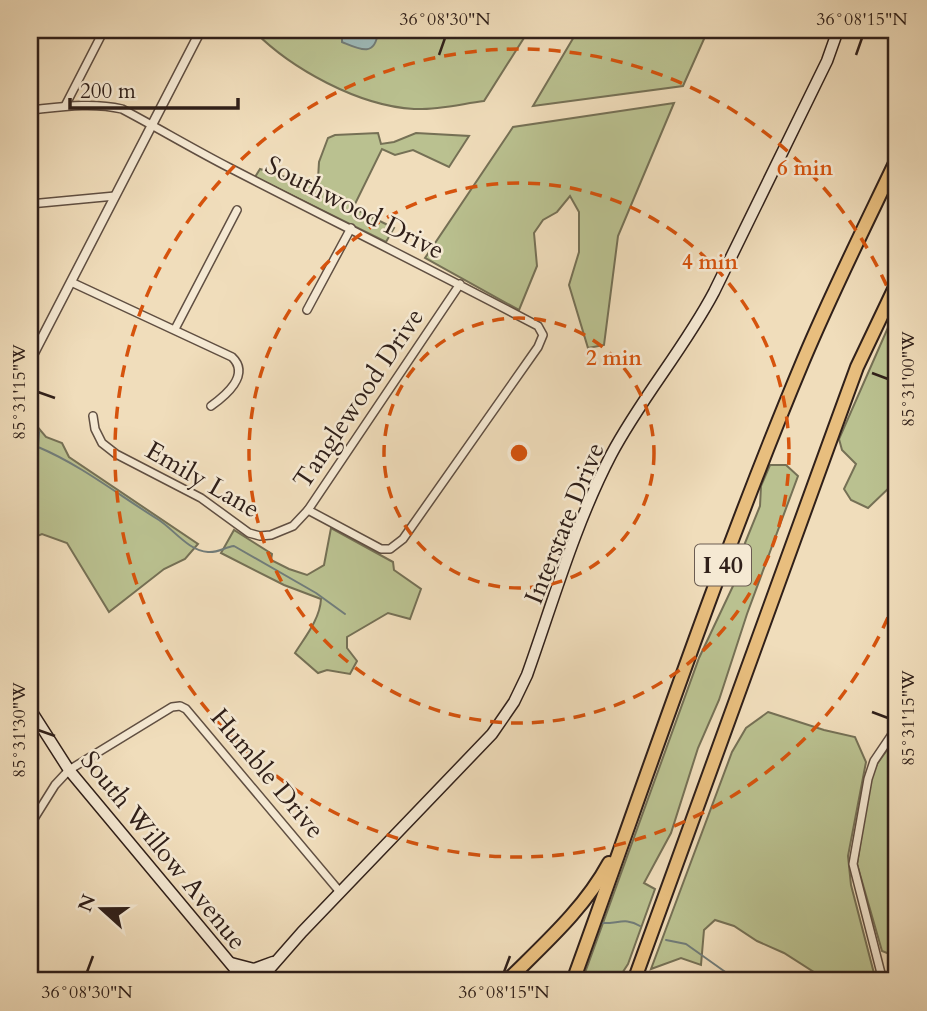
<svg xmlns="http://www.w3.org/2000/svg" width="927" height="1011" font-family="Cardo,serif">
<rect width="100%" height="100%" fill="#f0ddbb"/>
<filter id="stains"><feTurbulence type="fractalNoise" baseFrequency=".00286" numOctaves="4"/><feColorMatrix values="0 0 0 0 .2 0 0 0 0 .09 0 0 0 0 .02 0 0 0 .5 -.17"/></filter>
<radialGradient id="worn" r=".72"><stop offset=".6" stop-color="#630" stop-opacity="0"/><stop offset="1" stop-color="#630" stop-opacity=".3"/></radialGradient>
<g fill="#bac190" stroke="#757055" stroke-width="2">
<path d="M253,30H529L484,101C461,104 437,110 414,109C359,106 291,69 253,30Z"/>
<polygon points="578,30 708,30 683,86 533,106"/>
<polygon points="674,103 618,236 604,345 588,348 569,285 579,252 579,212 570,196 557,212 543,220 534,233 537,266 519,310 425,258 513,127"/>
<polygon points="378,133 381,144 394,142 416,133 469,136 449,167 413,150 395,155 382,149 353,208 394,228 386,242 255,177 260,169 311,185 318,179 319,162 328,138 335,135"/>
<polygon points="897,307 897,471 891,486 868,508 851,500 844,489 856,464 842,450 839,439"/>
<polygon points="30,418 46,437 62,443 69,457 198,544 185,559 164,569 109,612 67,543 42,534 30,539"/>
<polygon points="770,465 786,465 798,476 747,614 719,700 698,748 671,833 644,883 655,889 628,964 617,981 582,981 699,658 742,567 745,543 760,506 761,486"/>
<path d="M331,528L393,562L394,570L421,589L410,619L388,613L347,637V648L357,661L350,674L327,670L318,673L295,653C305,637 320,619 321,599L284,585L221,553L234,530L272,554L271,560L289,569L307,575L324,565Z"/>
<polygon points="768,712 824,730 855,737 866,762 848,856 851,885 876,981 828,981 784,953 757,941 734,926 715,920 704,930 701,965 681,958 651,969 732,752 746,728"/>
<polygon points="897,736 897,957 882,951 857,864 870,780 877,764"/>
</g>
<path fill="#9dbab9" stroke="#717c79" stroke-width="2" d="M342,30H374L378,32C375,58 359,49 342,42Z"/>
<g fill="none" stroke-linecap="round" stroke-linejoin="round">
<g stroke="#717c79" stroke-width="2">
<path d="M30,424L39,432L38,447C81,465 120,496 159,520C174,530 189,551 208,552C218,553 225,547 234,546L316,593L345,614"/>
<path d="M602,923C617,924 626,917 640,926"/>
<polyline points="666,940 686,944 738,981"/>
</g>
<g stroke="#604f42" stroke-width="10">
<g id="minor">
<polyline points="65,106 104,30"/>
<path d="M30,110C60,107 92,102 122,109C158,128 193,149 230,168C333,221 436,272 538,326L543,335L538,347L403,539L390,549H381L308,510L460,284"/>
<polyline points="30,204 115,196"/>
<path d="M71,282L232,357C251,375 225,396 211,406"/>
<polyline points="307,310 351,228"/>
<polyline points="175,329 237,210"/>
<polyline points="93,416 95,429 102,443 116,454 201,498 249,533 260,536 271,535 293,526 308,510"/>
<polyline points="30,825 55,785 69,770 172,707 180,706 186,709 340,892"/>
<polyline points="883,981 853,864 868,779 874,761 897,727"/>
</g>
</g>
<g stroke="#604f42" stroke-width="11">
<polyline id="tertiary" points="30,361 201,30"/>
</g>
<g stroke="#30201a" stroke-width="13">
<g id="secondary">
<polyline points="30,709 69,770 245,981"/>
<polyline points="231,963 254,969 273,962"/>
<path d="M259,981L302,932L492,734L514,702L527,675C553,602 575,524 611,455C641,398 684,349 714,292L827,61L838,30"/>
</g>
</g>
<g stroke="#30201a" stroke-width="16">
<g id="motorway">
<path d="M507,981C544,944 584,909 609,863"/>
<path d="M573,981C648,774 718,564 803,361C832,292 865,226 897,159"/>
<polyline points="634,981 834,430 857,367 897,283"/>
</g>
</g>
<use href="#minor" stroke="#f5e9d3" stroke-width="7"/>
<use href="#tertiary" stroke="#f5e9d3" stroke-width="8"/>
<use href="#secondary" stroke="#f5e9d3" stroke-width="10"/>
<use href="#motorway" stroke="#e8be7e" stroke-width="12"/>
</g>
<path fill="none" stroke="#30201a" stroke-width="2.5" d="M439,55L445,38M856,55L862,38M872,373L888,379M38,392L55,398M872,712L888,718M38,730L55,736M87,972L93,956M504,972L510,956"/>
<g fill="none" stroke="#d6530d" stroke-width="3.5" stroke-dasharray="12 9">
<circle cx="519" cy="453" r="135"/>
<circle cx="519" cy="453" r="270"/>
<path d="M896 598A404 404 0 1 1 896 308"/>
</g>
<g text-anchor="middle" stroke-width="5" stroke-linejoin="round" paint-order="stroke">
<rect fill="#f5e9d3" stroke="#6b5c52" stroke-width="2" x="695" y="544.5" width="56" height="41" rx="5"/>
<g font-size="24" font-weight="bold" fill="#30201a">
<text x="723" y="573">I 40</text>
</g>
<g font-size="26" fill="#30201a" stroke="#f5e9d3">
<text transform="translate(355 207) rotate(27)" y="9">Southwood Drive</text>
<text transform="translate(358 398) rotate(-56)" y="9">Tanglewood Drive</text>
<text transform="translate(203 479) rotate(30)" y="9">Emily Lane</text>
<text transform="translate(564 523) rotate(-68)" y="9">Interstate Drive</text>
<text transform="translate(268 773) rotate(50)" y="9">Humble Drive</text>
<text transform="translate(164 850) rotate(51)" y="9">South Willow Avenue</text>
</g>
</g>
<circle cx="519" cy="453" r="10" fill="#d6530d" stroke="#f5e9d3" stroke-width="3.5"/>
<g font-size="21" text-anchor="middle" font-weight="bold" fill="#d6530d" stroke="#f5e9d3" stroke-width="5" stroke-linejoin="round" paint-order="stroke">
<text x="805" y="175">6 min</text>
<text x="710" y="269">4 min</text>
<text x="614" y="365">2 min</text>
</g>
<rect width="927" height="1011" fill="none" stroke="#f0ddbb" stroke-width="77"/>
<g transform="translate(102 909) rotate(291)" stroke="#f5e9d3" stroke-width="5" paint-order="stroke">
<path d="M0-5L12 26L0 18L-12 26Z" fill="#30201a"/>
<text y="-10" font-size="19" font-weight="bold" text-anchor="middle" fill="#30201a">N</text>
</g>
<path d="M70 98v10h168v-10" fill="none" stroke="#30201a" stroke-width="3.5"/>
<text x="80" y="98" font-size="21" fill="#30201a" stroke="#f5e9d3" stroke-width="5" paint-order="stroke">200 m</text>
<rect x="38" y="38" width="850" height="934" fill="none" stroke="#30201a" stroke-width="2.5"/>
<g font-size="18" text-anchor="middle" fill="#30201a">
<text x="445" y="25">36°08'30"N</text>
<text x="862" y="25">36°08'15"N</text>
<text transform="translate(908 379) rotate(-90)" y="6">85°31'00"W</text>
<text transform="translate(19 392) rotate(-90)" y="6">85°31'15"W</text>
<text transform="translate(908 718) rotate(-90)" y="6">85°31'15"W</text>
<text transform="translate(19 730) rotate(-90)" y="6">85°31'30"W</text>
<text x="87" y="998">36°08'30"N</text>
<text x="504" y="998">36°08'15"N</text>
</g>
<rect width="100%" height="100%" filter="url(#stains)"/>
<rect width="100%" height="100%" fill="url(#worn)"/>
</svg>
